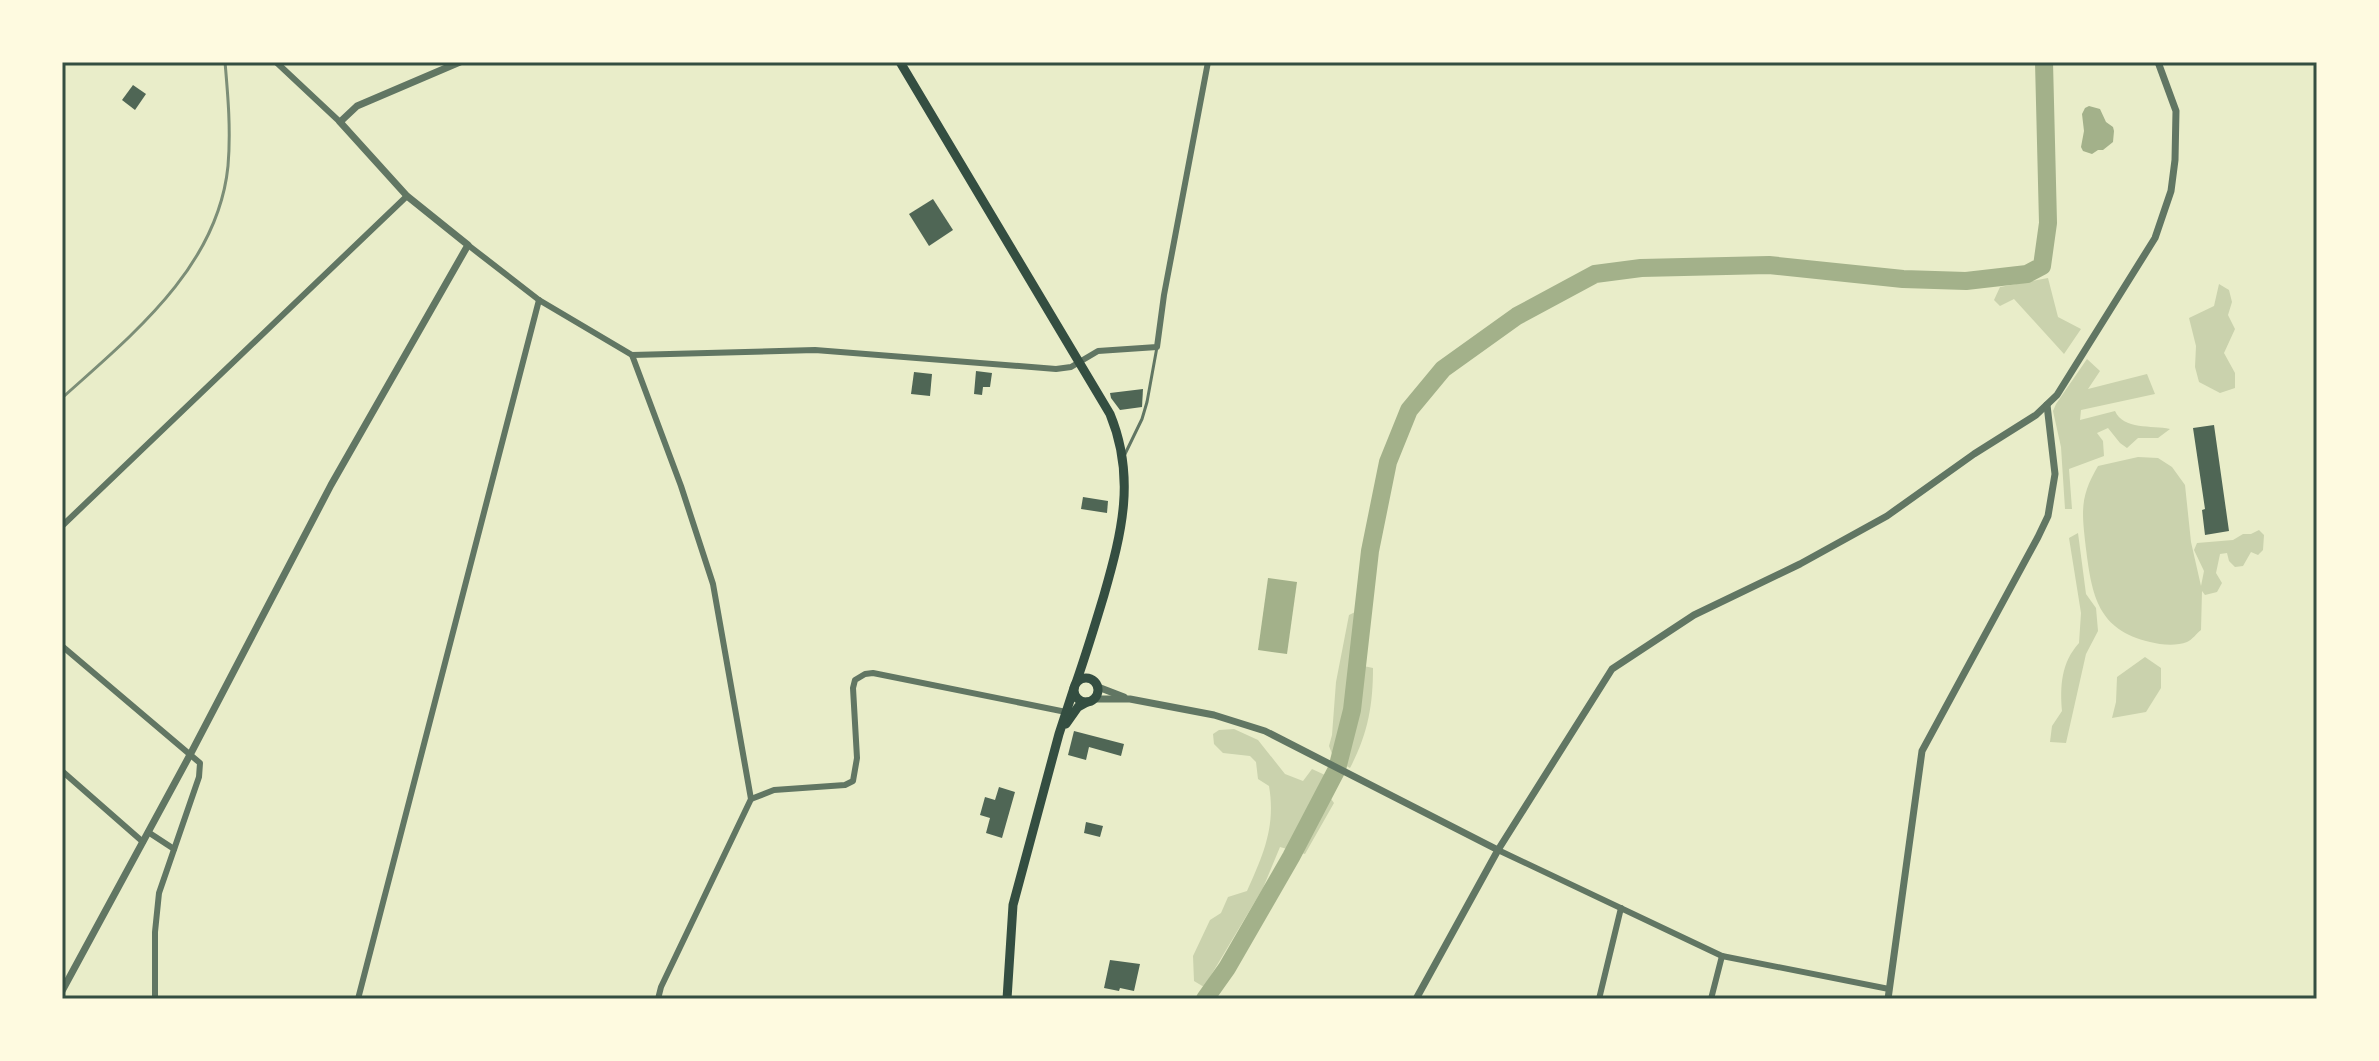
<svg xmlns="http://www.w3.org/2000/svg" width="2379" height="1061" font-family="Lato,sans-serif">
<rect width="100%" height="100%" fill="#e9edc9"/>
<g fill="#cad2ad">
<polygon points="2048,278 2058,317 2081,329 2064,354 2014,299 2000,306 1994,300 2000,287"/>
<polygon points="2219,284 2229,290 2232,302 2228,315 2235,329 2224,353 2235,373 2235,388 2220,393 2199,382 2195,367 2196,346 2189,318 2214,306"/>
<path d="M2087,359L2100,371L2088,389L2147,374L2155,394L2081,410L2080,420L2115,411C2123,430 2152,425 2170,429L2158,438H2138L2127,448L2120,443L2108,428L2097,433L2103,441L2104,456L2069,469L2072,509H2065L2061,447L2053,411L2056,404Z"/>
<path d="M2138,457L2158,458L2172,467L2185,485L2191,542L2201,586L2204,571L2194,550L2197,543L2233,540L2243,534H2251L2259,530L2264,535L2263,550L2258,555L2251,552L2243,566L2235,567L2229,561L2227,553L2220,554L2216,573L2222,583L2217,592L2205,595L2202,591L2201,630C2197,633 2192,640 2187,642C2177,646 2161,645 2150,642C2098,630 2092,596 2086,549C2082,513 2079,498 2098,466Z"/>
<path d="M2078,533L2086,594L2096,608L2098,631L2086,654L2066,743L2050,742L2052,726L2062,711C2060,686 2061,663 2079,643L2081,613L2069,538Z"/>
<path d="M1355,612L1354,664L1373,668C1373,705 1368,734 1350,768L1334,759L1329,746L1332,735L1336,682L1349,615Z"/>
<polygon points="2145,657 2161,668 2161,688 2146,712 2112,718 2116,702 2117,677"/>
<path d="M1234,729L1258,740L1285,774L1303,781L1312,769L1325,775L1324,789L1334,803L1305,854L1280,847L1263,888L1204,987L1194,981L1193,956L1210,920L1221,913L1228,897L1247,891C1263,855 1276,827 1269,786L1258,779L1256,762L1250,756L1223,753L1214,744L1213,734L1219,730Z"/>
</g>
<g fill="#a3b18a">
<polygon points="2089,106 2100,109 2106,122 2113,127 2114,131 2113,142 2103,150 2098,150 2092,154 2083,151 2081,147 2084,131 2082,114 2085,108"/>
<polygon points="1268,578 1297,582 1287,654 1258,650"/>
</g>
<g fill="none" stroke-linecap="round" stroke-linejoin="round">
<polyline stroke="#a3b18a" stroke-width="18" points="1205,999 1227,968 1291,857 1337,769 1352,710 1370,551 1388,462 1409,410 1443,369 1517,316 1595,274 1641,268 1769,265 1903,279 1966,281 2027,274 2042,266 2048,223 2044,62"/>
</g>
<g fill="#4f6655">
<polygon points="133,85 146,94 135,110 122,100"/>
<polygon points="933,199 953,230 929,246 909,214"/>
<polygon points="976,371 992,373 990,387 983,387 982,395 974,394"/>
<polygon points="914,372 932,374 930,396 911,394"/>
<polygon points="1143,389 1142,407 1120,410 1111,398 1110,393"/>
<polygon points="2214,425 2229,531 2205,535 2202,510 2205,509 2193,428"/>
<polygon points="1083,497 1108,501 1107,513 1081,509"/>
<polygon points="1074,731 1124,744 1121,756 1089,747 1086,760 1068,755"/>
<polygon points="999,787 1015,792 1002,838 986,833 990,818 980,815 985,797 995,800"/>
<polygon points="1086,822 1103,826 1100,837 1084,833"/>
<polygon points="1110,960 1140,964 1134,991 1120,988 1119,991 1104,988"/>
</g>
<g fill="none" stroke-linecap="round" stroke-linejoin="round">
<polyline stroke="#617663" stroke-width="3" points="1125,454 1142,419 1147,402 1157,347"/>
<g stroke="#617663" stroke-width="6">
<polyline points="276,62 340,122"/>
<polyline points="468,245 539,300 632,355 815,350 1056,369 1071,367 1098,351 1157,347 1164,295 1208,62"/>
<polyline points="632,355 681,486 713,584 751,799 661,987 658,999"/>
<polyline points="62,526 407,196"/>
<polyline points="62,646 200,763 199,777 159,893 155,932 155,999"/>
<polyline points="62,771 143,842"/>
<polyline points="751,799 774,790 845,785 853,781 857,758 853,688 855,680 865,674 873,673 1066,712"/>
<polyline points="148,832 174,849"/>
<polyline points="1498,850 1722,956 1889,989"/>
<polyline points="358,999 539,300"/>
<polyline points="1599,999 1621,908"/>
<polyline points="1711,999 1722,956"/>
</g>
<g stroke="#617663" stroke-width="7">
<polyline points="1098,687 1124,697"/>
<polyline points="1094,699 1130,699 1214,715 1265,731 1498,850"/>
<polyline points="62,991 191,753 331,485 468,245 407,196 340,122 357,106 460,62"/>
<polyline points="1416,999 1498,850 1612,669 1694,615 1800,564 1887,516 1974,454 2036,415 2057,395 2155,238 2171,191 2175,160 2176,111 2158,62"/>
<polyline points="1888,999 1922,751 2038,537 2048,516 2055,474 2047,405"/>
</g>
<g stroke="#344e41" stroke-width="9">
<path d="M900,62L1110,414C1136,477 1122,532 1104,595C1095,625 1086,654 1076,683"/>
<circle cx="1086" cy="690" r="12"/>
<polyline points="1066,724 1078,707 1087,702"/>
<polyline points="1007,999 1013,905 1059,734 1074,688"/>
</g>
<path stroke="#7c8e77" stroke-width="3" d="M62,398C132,335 218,267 228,166C231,131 228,96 225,62"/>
</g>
<rect width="2379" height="1061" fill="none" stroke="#fefae0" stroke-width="128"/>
<rect x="64" y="64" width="2251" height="933" fill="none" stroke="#344e41" stroke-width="3"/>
</svg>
